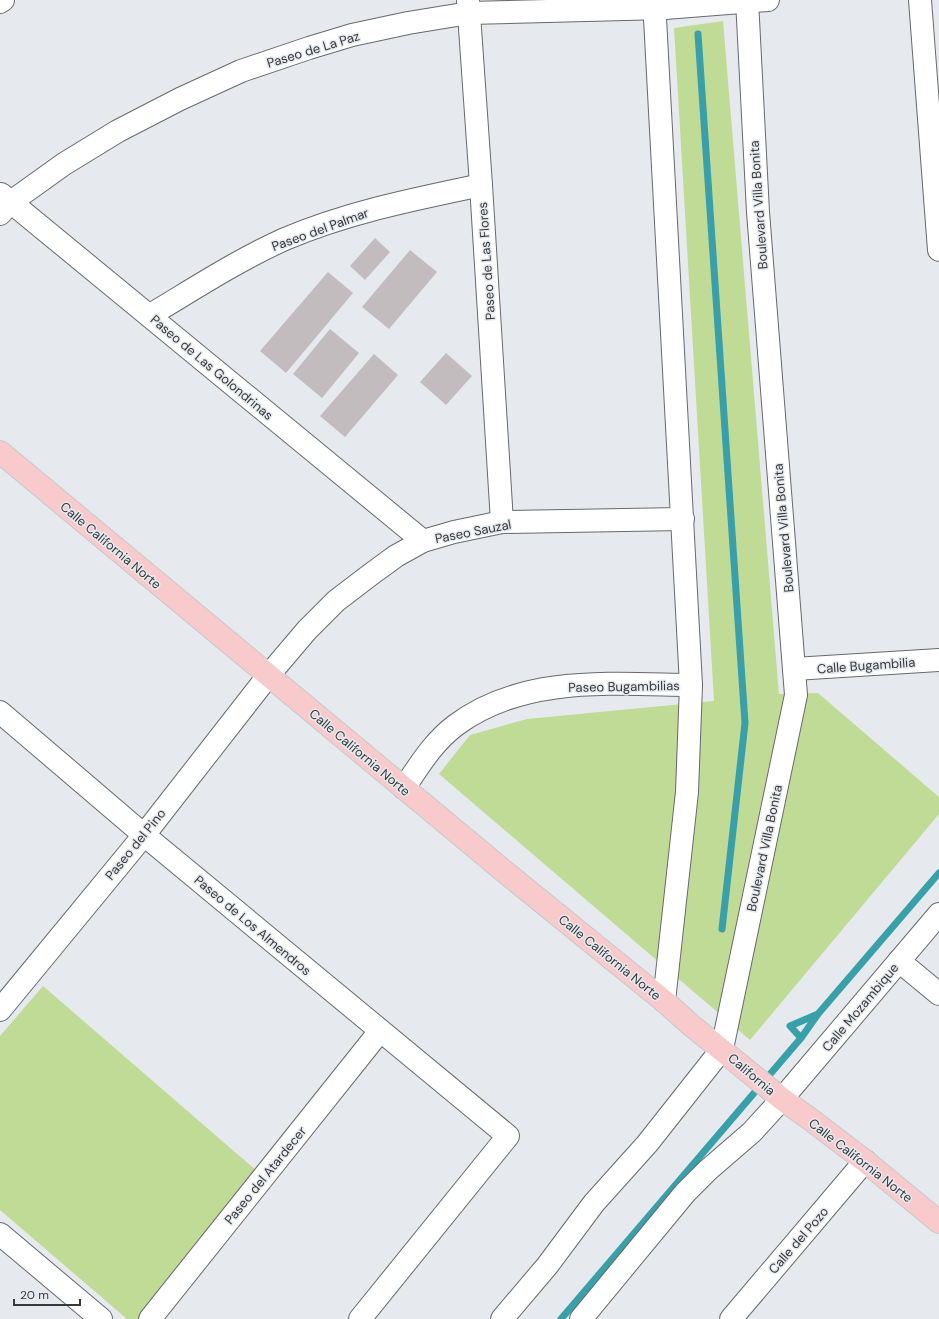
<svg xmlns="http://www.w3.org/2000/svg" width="939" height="1319" font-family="'DM Sans',sans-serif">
<rect width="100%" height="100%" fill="#e6eaef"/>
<g fill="#c0db96">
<polygon points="723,21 779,694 818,693 939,797 939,814 750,1040 439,774 470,735 527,719 714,701 674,28"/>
<polygon points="43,986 265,1178 143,1319 127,1319 0,1210 0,1036"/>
</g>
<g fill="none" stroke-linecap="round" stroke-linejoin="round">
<g stroke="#39a0a9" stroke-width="7">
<polyline points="698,34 745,723 722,929"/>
<polyline points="818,1014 790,1026 801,1038 818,1014 939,873"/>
<polyline points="561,1319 801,1038"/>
</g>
</g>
<g fill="#c3bcbe">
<polygon points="375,238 390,252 365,280 350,266"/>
<polygon points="410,250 437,272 389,329 362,307"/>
<polygon points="328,272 353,293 286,373 260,351"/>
<polygon points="330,329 359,353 322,398 293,374"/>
<polygon points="446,353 472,376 446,405 420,382"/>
<polygon points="374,354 398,375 345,437 320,416"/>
</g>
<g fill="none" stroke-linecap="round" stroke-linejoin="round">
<g stroke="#666a6e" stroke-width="24">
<g id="minor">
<polyline points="468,0 481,185 502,522"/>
<polyline points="654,0 691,685 687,792 664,1001"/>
<polyline points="920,0 939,250"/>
<polyline points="0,2 3,0"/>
<polyline points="1,194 423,541"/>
<polyline points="0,214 11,202 64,164 118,131 180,99 241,71 309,48 352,35 408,23 469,13 665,8 768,0"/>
<path d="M150,315C194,289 238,260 285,239C348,212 415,199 481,185"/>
<polyline points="794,669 939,660"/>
<polyline points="0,712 144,835 508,1136 360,1319"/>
<path d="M404,788C419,766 433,742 456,725C523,675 612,684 691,685"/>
<polyline points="899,961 939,994"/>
<polyline points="0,1010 144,835 268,676 307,630 336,601 370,575 396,556 423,541 454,532 502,522 683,519"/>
<polyline points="0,1234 101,1319"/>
<polyline points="150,1319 380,1031"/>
<polyline points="502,1319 547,1266 594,1203 647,1144 722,1049 796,695 758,212 747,0"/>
<polyline points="581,1319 685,1193 708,1170 752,1132 782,1099 939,914"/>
<polyline points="731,1319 865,1161"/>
</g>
</g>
<g stroke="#c7c8c8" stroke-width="24">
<polyline id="major" points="0,452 505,872 664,1001 692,1026 782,1099 810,1119 865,1161 939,1222"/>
</g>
<use href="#minor" stroke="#fff" stroke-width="22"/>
<use href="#major" stroke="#f8cacb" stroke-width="22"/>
</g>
<g text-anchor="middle" stroke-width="3" stroke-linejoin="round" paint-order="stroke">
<g font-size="13" fill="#37393b" stroke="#e6eaef">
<text transform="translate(313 49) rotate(-17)" y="5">Paseo de La Paz</text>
<text transform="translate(758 205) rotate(-94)" y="5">Boulevard Villa Bonita</text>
<text transform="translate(320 229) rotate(-20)" y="5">Paseo del Palmar</text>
<text transform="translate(486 261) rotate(-94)" y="5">Paseo de Las Flores</text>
<text transform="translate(212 367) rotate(40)" y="5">Paseo de Las Golondrinas</text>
<text transform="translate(783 528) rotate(-95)" y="5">Boulevard Villa Bonita</text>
<text transform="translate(473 531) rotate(-11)" y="5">Paseo Sauzal</text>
<text transform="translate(111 545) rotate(40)" y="5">Calle California Norte</text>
<text transform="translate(866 665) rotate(-4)" y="5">Calle Bugambilia</text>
<text transform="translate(624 686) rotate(-1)" y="5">Paseo Bugambilias</text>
<text transform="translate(360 752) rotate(40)" y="5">Calle California Norte</text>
<text transform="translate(135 844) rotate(-51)" y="5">Paseo del Pino</text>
<text transform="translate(764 848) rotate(-78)" y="5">Boulevard Villa Bonita</text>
<text transform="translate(253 925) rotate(40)" y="5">Paseo de Los Almendros</text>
<text transform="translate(610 957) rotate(39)" y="5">Calle California Norte</text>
<text transform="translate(860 1007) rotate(-50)" y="5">Calle Mozambique</text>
<text transform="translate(752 1074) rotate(40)" y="5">California</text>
<text transform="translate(861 1160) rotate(38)" y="5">Calle California Norte</text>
<text transform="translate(265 1175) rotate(-51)" y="5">Paseo del Atardecer</text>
<text transform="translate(798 1240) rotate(-49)" y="5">Calle del Pozo</text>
</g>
</g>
<path d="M14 1299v6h66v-6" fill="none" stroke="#37393b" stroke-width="2"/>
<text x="20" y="1299" font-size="12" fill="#37393b" stroke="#e6eaef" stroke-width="3" paint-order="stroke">20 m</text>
</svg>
